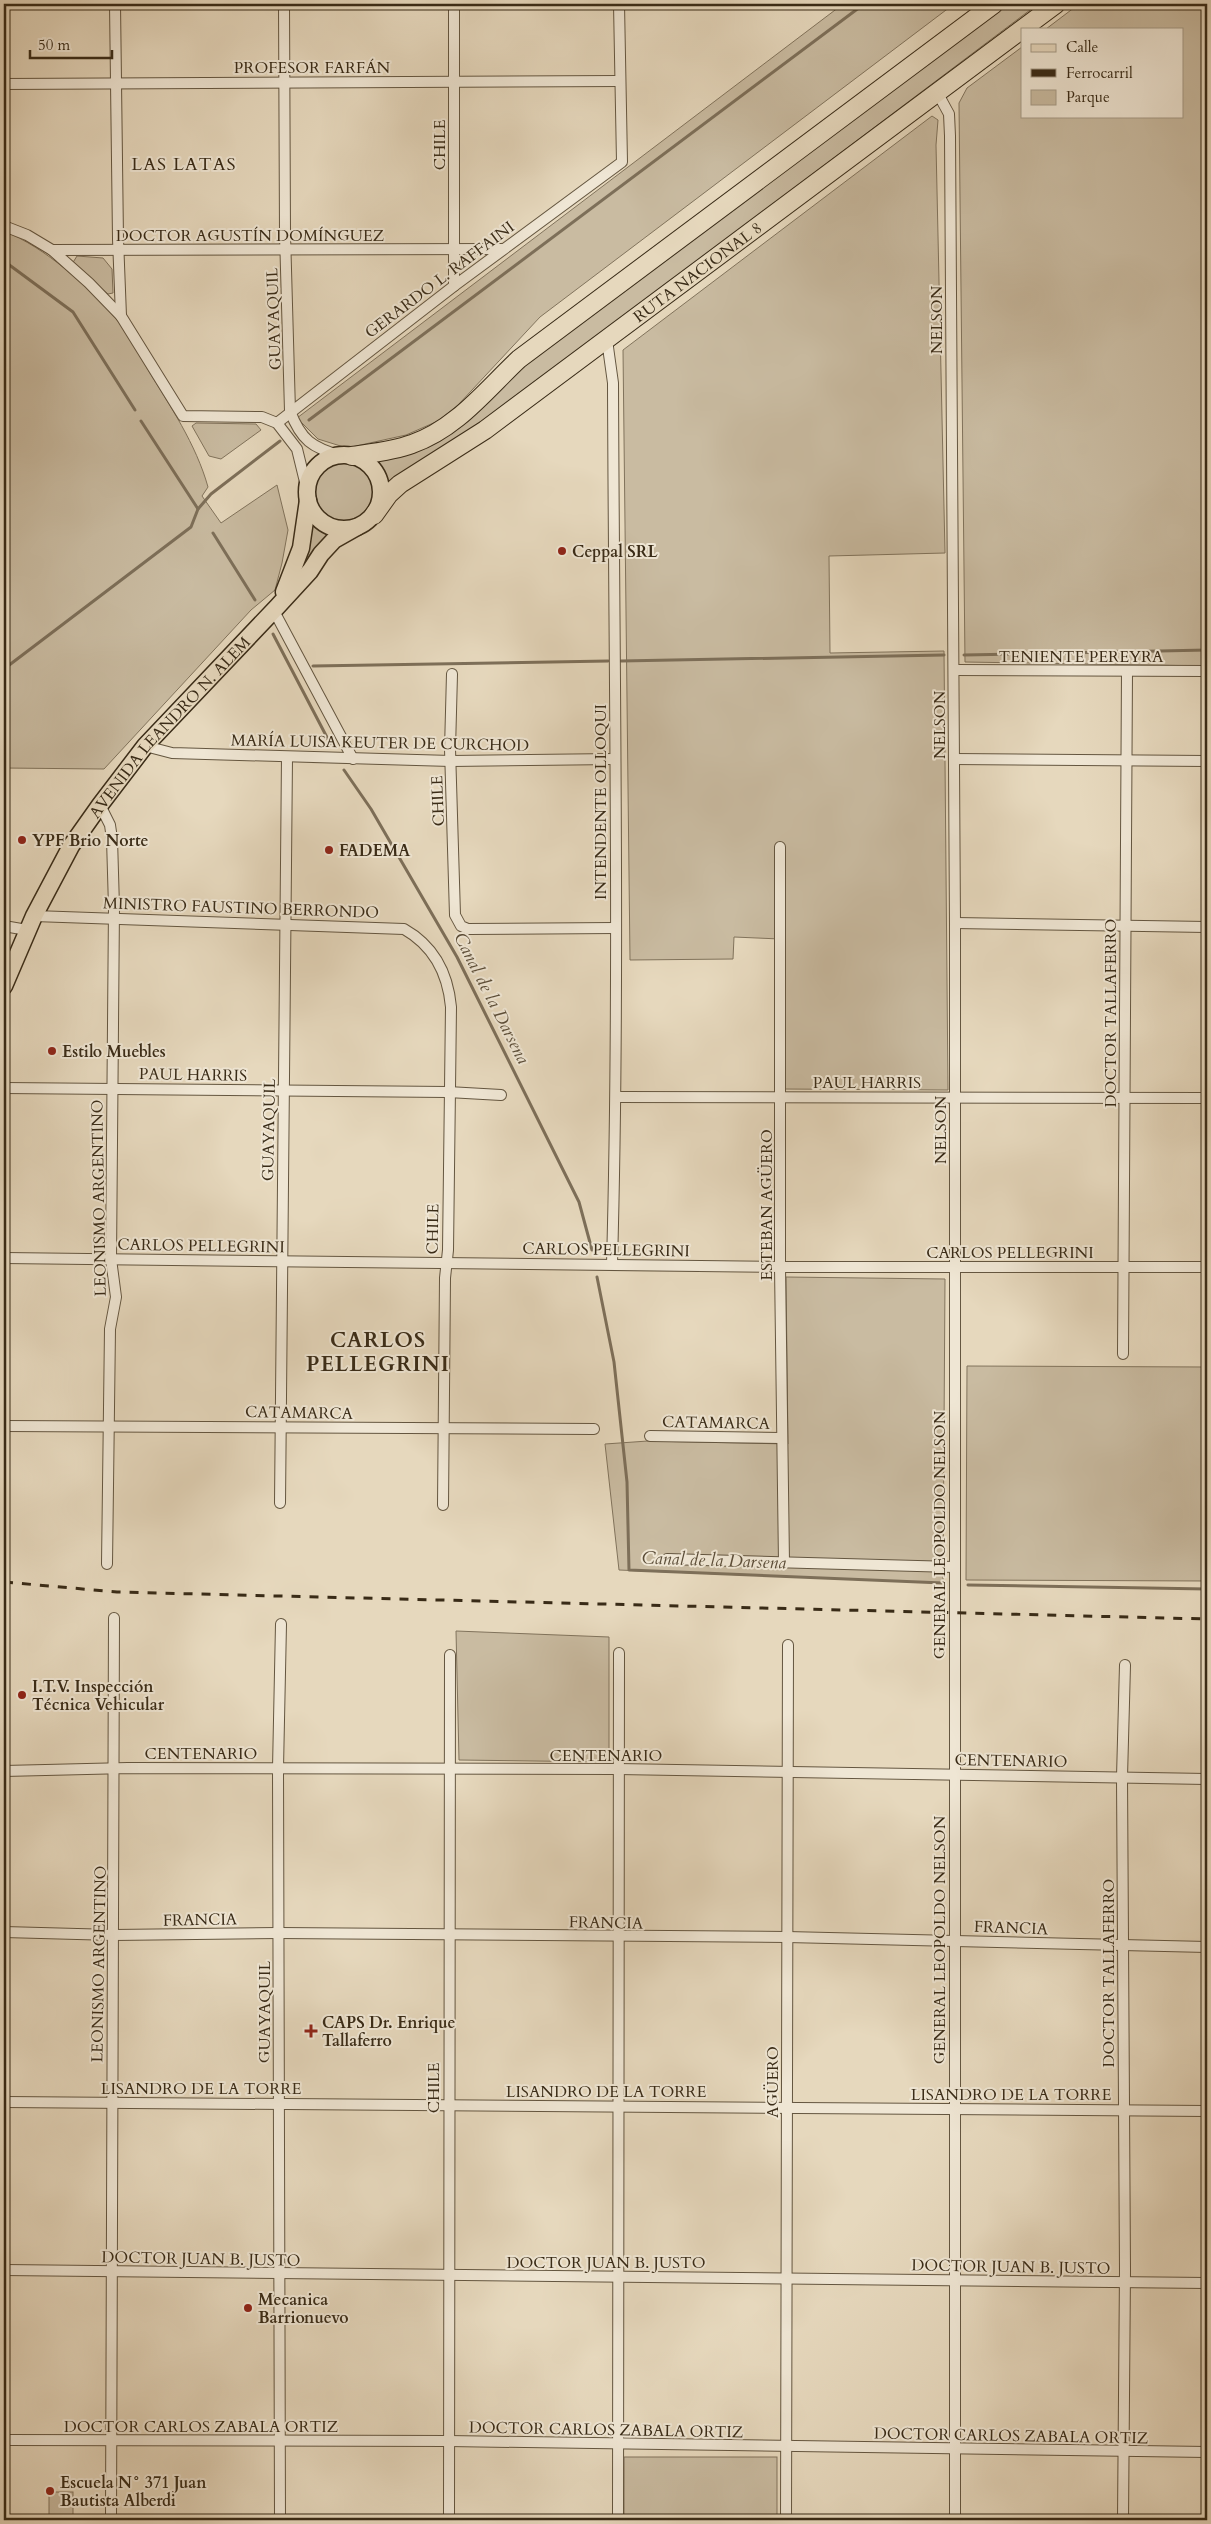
<svg xmlns="http://www.w3.org/2000/svg" width="1211" height="2524" font-family="Cardo,serif">
<rect width="100%" height="100%" fill="#e6d8bd"/>
<filter id="stains"><feTurbulence type="fractalNoise" baseFrequency=".004" numOctaves="4"/><feColorMatrix values="0 0 0 0 .2 0 0 0 0 .09 0 0 0 0 .02 0 0 0 .5 -.17"/></filter>
<radialGradient id="worn" r=".72"><stop offset=".6" stop-color="#630" stop-opacity="0"/><stop offset="1" stop-color="#630" stop-opacity=".3"/></radialGradient>
<g fill="#c9bba1" stroke="#81735c">
<polygon points="843,4 954,4 540,317 458,405 438,421 406,435 347,448 318,439 297,418"/>
<polygon points="1002,4 1038,4 469,433 389,483 385,472 375,458 404,453"/>
<polygon points="1079,4 1207,4 1207,666 965,662 959,103 967,88 1022,47 1022,116 1182,116 1182,29 1046,29"/>
<polygon points="932,116 938,120 936,145 945,553 829,556 830,653 944,651 948,1090 781,1089 780,939 734,937 733,959 630,960 623,350"/>
<path d="M4,231C46,248 87,285 117,320C129,334 138,352 147,368C170,406 196,444 208,487L202,496L221,523L277,485L288,530L282,563L275,590L251,610L104,769L4,768Z"/>
<polygon points="77,256 103,258 112,269 113,293 108,294 72,264"/>
<polygon points="196,423 256,424 261,430 221,459 209,456 192,426"/>
<circle cx="343" cy="492" r="30"/>
<polygon points="311,523 333,537 296,582"/>
<polygon points="786,1277 945,1279 943,1583 619,1570 605,1444 648,1441 788,1444"/>
<polygon points="967,1366 1207,1367 1207,1581 966,1580"/>
<polygon points="456,1631 609,1637 609,1762 459,1760"/>
<rect x="624" y="2457" width="153" height="63"/>
<rect x="49" y="2492" width="24" height="28"/>
</g>
<g fill="none" stroke-linecap="round" stroke-linejoin="round">
<g stroke="#7d6f59" stroke-width="3">
<polyline points="4,261 73,312 135,410"/>
<polyline points="309,420 864,4"/>
<polyline points="141,421 198,509"/>
<polyline points="213,533 255,600"/>
<polyline points="273,634 331,745"/>
<polyline points="964,655 1207,650"/>
<polyline points="621,661 944,655"/>
<polyline points="313,666 608,661"/>
<polyline points="4,669 191,527 198,509 211,494 280,441"/>
<polyline points="344,770 371,809 457,957 579,1202 592,1250"/>
<polyline points="597,1277 614,1362 627,1482 629,1570 943,1583"/>
<polyline points="968,1585 1207,1589"/>
</g>
<g stroke="#645640" stroke-width="12">
<g id="minor">
<polyline points="115,4 118,239 121,316"/>
<path d="M284,4L285,234L290,411C301,440 312,448 342,456"/>
<polyline points="4,84 620,81"/>
<polyline points="937,92 949,114 950,136 955,923 955,2520"/>
<polyline points="4,226 27,235 52,250 89,283 121,316 183,416 262,417 277,423 297,449 307,490"/>
<polyline points="52,250 503,249"/>
<polyline points="454,286 454,4"/>
<path d="M607,340L613,383C614,677 620,971 612,1264"/>
<polyline points="277,423 454,286 622,162 619,4"/>
<polyline points="274,611 353,759"/>
<polyline points="954,670 1207,671"/>
<polyline points="452,674 450,749 455,915 461,926 468,929 615,928"/>
<polyline points="145,746 172,753 451,761 615,759"/>
<polyline points="954,759 1207,761"/>
<polyline points="100,805 110,825 112,839 114,907 111,1259 116,1297 110,1329 107,1564"/>
<polyline points="780,847 780,1267 784,1563"/>
<path d="M34,916L404,929C434,946 448,974 451,1007L448,1250L445,1278L443,1505"/>
<polyline points="955,923 1207,927"/>
<polyline points="4,926 27,930"/>
<polyline points="4,1088 448,1092 501,1095"/>
<polyline points="616,1097 1207,1098"/>
<polyline points="4,1258 780,1267 1207,1267"/>
<polyline points="1123,1354 1127,671"/>
<polyline points="4,1426 594,1429"/>
<polyline points="650,1436 781,1438"/>
<polyline points="280,1503 287,757"/>
<polyline points="667,1559 954,1567"/>
<polyline points="4,1771 128,1768 618,1769 1207,1779"/>
<polyline points="4,1932 114,1935 279,1933 787,1937 1207,1947"/>
<polyline points="4,2102 1207,2111"/>
<polyline points="4,2270 1207,2283"/>
<polyline points="4,2440 449,2441 1207,2452"/>
<polyline points="111,2520 114,1618"/>
<polyline points="280,2520 278,1768 281,1624"/>
<polyline points="449,2520 450,1655"/>
<polyline points="618,2520 619,1653"/>
<polyline points="786,2520 788,1645"/>
<polyline points="1123,2520 1125,2270 1122,1777 1125,1665"/>
</g>
</g>
<g stroke="#392b17" stroke-width="19">
<g id="primary">
<circle cx="344" cy="492" r="37"/>
<polyline points="284,592 301,548 308,500"/>
<path id="s1" d="M4,986L34,916L71,846L100,805L145,746L277,607L310,571L321,554L334,540L357,527"/>
</g>
</g>
<g stroke="#392b17" stroke-width="20">
<g id="trunk">
<path d="M352,456C372,453 393,451 412,444C456,429 486,390 519,359L994,4"/>
<path id="s2" d="M374,515L389,494L400,484L485,430L1056,4"/>
</g>
</g>
<use href="#minor" stroke="#efe6d4" stroke-width="10"/>
<use href="#primary" stroke="#e6d8bd" stroke-width="16"/>
<use href="#trunk" stroke="#e6d8bd" stroke-width="18"/>
<polyline stroke="#392b17" stroke-width="3" stroke-dasharray="9 9" stroke-linecap="butt" points="4,1582 117,1592 1207,1619"/>
</g>
<g fill="#8f2418" stroke="#efe6d4" stroke-width="2">
<circle cx="562" cy="551" r="5"/>
<circle cx="22" cy="840" r="5"/>
<circle cx="329" cy="850" r="5"/>
<circle cx="52" cy="1051" r="5"/>
<circle cx="22" cy="1695" r="5"/>
<path d="M308.5 2023.5h5v5h5v5h-5v5h-5v-5h-5v-5h5z"/>
<circle cx="248" cy="2308" r="5"/>
<circle cx="50" cy="2491" r="5"/>
</g>
<g text-anchor="middle" stroke-width="4" stroke-linejoin="round" paint-order="stroke">
<g font-size="16" fill="#392b17" stroke="#efe6d4">
<text x="312" y="73">PROFESOR FARFÁN</text>
<text transform="translate(439 145) rotate(-90)" y="6">CHILE</text>
<text x="250" y="241">DOCTOR AGUSTÍN DOMÍNGUEZ</text>
<text dy="6" stroke="none"><textPath href="#s2" startOffset="406">RUTA NACIONAL 8</textPath></text>
<text transform="translate(439 279) rotate(-37)" y="6">GERARDO L. RAFFAINI</text>
<text transform="translate(273 319) rotate(-92)" y="6">GUAYAQUIL</text>
<text transform="translate(936 320) rotate(-90)" y="6">NELSON</text>
<text x="1081" y="662">TENIENTE PEREYRA</text>
<text transform="translate(939 725) rotate(-90)" y="6">NELSON</text>
<text dy="6" stroke="none"><textPath href="#s1" startOffset="310">AVENIDA LEANDRO N. ALEM</textPath></text>
<text transform="translate(380 742) rotate(1)" y="6">MARÍA LUISA KEUTER DE CURCHOD</text>
<text transform="translate(437 801) rotate(-92)" y="6">CHILE</text>
<text transform="translate(600 802) rotate(-90)" y="6">INTENDENTE OLLOQUI</text>
<text transform="translate(241 907) rotate(2)" y="6">MINISTRO FAUSTINO BERRONDO</text>
<text transform="translate(1110 1013) rotate(-90)" y="6">DOCTOR TALLAFERRO</text>
<text transform="translate(193 1074) rotate(1)" y="6">PAUL HARRIS</text>
<text x="867" y="1088">PAUL HARRIS</text>
<text transform="translate(268 1130) rotate(-89)" y="6">GUAYAQUIL</text>
<text transform="translate(940 1130) rotate(-90)" y="6">NELSON</text>
<text transform="translate(98 1198) rotate(-91)" y="6">LEONISMO ARGENTINO</text>
<text transform="translate(766 1205) rotate(-90)" y="6">ESTEBAN AGÜERO</text>
<text transform="translate(432 1229) rotate(-89)" y="6">CHILE</text>
<text transform="translate(201 1245) rotate(1)" y="6">CARLOS PELLEGRINI</text>
<text transform="translate(606 1249) rotate(1)" y="6">CARLOS PELLEGRINI</text>
<text x="1010" y="1258">CARLOS PELLEGRINI</text>
<text transform="translate(299 1412) rotate(1)" y="6">CATAMARCA</text>
<text transform="translate(716 1422) rotate(1)" y="6">CATAMARCA</text>
<text transform="translate(939 1535) rotate(-90)" y="6">GENERAL LEOPOLDO NELSON</text>
<text x="201" y="1759">CENTENARIO</text>
<text x="606" y="1761">CENTENARIO</text>
<text transform="translate(1011 1760) rotate(1)" y="6">CENTENARIO</text>
<text transform="translate(200 1919) rotate(-1)" y="6">FRANCIA</text>
<text transform="translate(606 1922) rotate(1)" y="6">FRANCIA</text>
<text transform="translate(1011 1927) rotate(2)" y="6">FRANCIA</text>
<text transform="translate(939 1940) rotate(-90)" y="6">GENERAL LEOPOLDO NELSON</text>
<text transform="translate(98 1964) rotate(-89)" y="6">LEONISMO ARGENTINO</text>
<text transform="translate(1108 1973) rotate(-90)" y="6">DOCTOR TALLAFERRO</text>
<text transform="translate(264 2012) rotate(-90)" y="6">GUAYAQUIL</text>
<text transform="translate(772 2082) rotate(-90)" y="6">AGÜERO</text>
<text x="201" y="2094">LISANDRO DE LA TORRE</text>
<text transform="translate(433 2088) rotate(-90)" y="6">CHILE</text>
<text x="606" y="2097">LISANDRO DE LA TORRE</text>
<text x="1011" y="2100">LISANDRO DE LA TORRE</text>
<text transform="translate(201 2258) rotate(1)" y="6">DOCTOR JUAN B. JUSTO</text>
<text x="606" y="2268">DOCTOR JUAN B. JUSTO</text>
<text transform="translate(1011 2266) rotate(1)" y="6">DOCTOR JUAN B. JUSTO</text>
<text x="201" y="2432">DOCTOR CARLOS ZABALA ORTIZ</text>
<text transform="translate(606 2429) rotate(1)" y="6">DOCTOR CARLOS ZABALA ORTIZ</text>
<text transform="translate(1011 2435) rotate(1)" y="6">DOCTOR CARLOS ZABALA ORTIZ</text>
</g>
<g font-size="16" font-weight="bold" fill="#392b17" stroke="#efe6d4" text-anchor="start">
<text x="572" y="557">Ceppal SRL</text>
<text x="32" y="846">YPF Brio Norte</text>
<text x="339" y="856">FADEMA</text>
<text x="62" y="1057">Estilo Muebles</text>
<text x="32" y="1692">I.T.V. Inspección<tspan x="32" dy="18">Técnica Vehicular</tspan></text>
<text x="322" y="2028">CAPS Dr. Enrique<tspan x="322" dy="18">Tallaferro</tspan></text>
<text x="258" y="2305">Mecanica<tspan x="258" dy="18">Barrionuevo</tspan></text>
<text x="60" y="2488">Escuela N° 371 Juan<tspan x="60" dy="18">Bautista Alberdi</tspan></text>
</g>
<g font-size="18" letter-spacing="1" fill="#392b17" stroke="#efe6d4">
<text x="184" y="170">LAS LATAS</text>
</g>
<g font-size="18" font-style="italic" fill="#5b4d38" stroke="#efe6d4">
<text transform="translate(492 998) rotate(63)" y="6">Canal de la Darsena</text>
<text transform="translate(714 1560) rotate(2)" y="6">Canal de la Darsena</text>
</g>
<g font-size="21" font-weight="bold" letter-spacing="1" fill="#392b17" stroke="#efe6d4">
<text x="378" y="1347">CARLOS<tspan x="378" dy="24">PELLEGRINI</tspan></text>
</g>
</g>
<rect width="1211" height="2524" fill="none" stroke="#e6d8bd" stroke-width="20"/>
<rect x="5" y="5" width="1201" height="2514" fill="none" stroke="#392b17" stroke-width="2.5"/>
<rect x="10" y="10" width="1191" height="2504" fill="none" stroke="#392b17"/>
<rect x="1021" y="28" width="162" height="90" fill="#efe6d4" stroke="#a69b88"/>
<rect x="1031" y="44" width="25" height="8" fill="#e6d8bd" stroke="#a69b88"/>
<text x="1066" y="52" font-size="15" fill="#392b17">Calle</text>
<rect x="1031" y="69" width="25" height="8" fill="#392b17" stroke="#a69b88"/>
<text x="1066" y="78" font-size="15" fill="#392b17">Ferrocarril</text>
<rect x="1031" y="90" width="25" height="15" fill="#c9bba1" stroke="#a69b88"/>
<text x="1066" y="102" font-size="15" fill="#392b17">Parque</text>
<path d="M30 50v8h82v-8" fill="none" stroke="#392b17" stroke-width="2.5"/>
<text x="38" y="50" font-size="15" fill="#392b17" stroke="#efe6d4" stroke-width="4" paint-order="stroke">50 m</text>
<rect width="100%" height="100%" filter="url(#stains)"/>
<rect width="100%" height="100%" fill="url(#worn)"/>
</svg>
